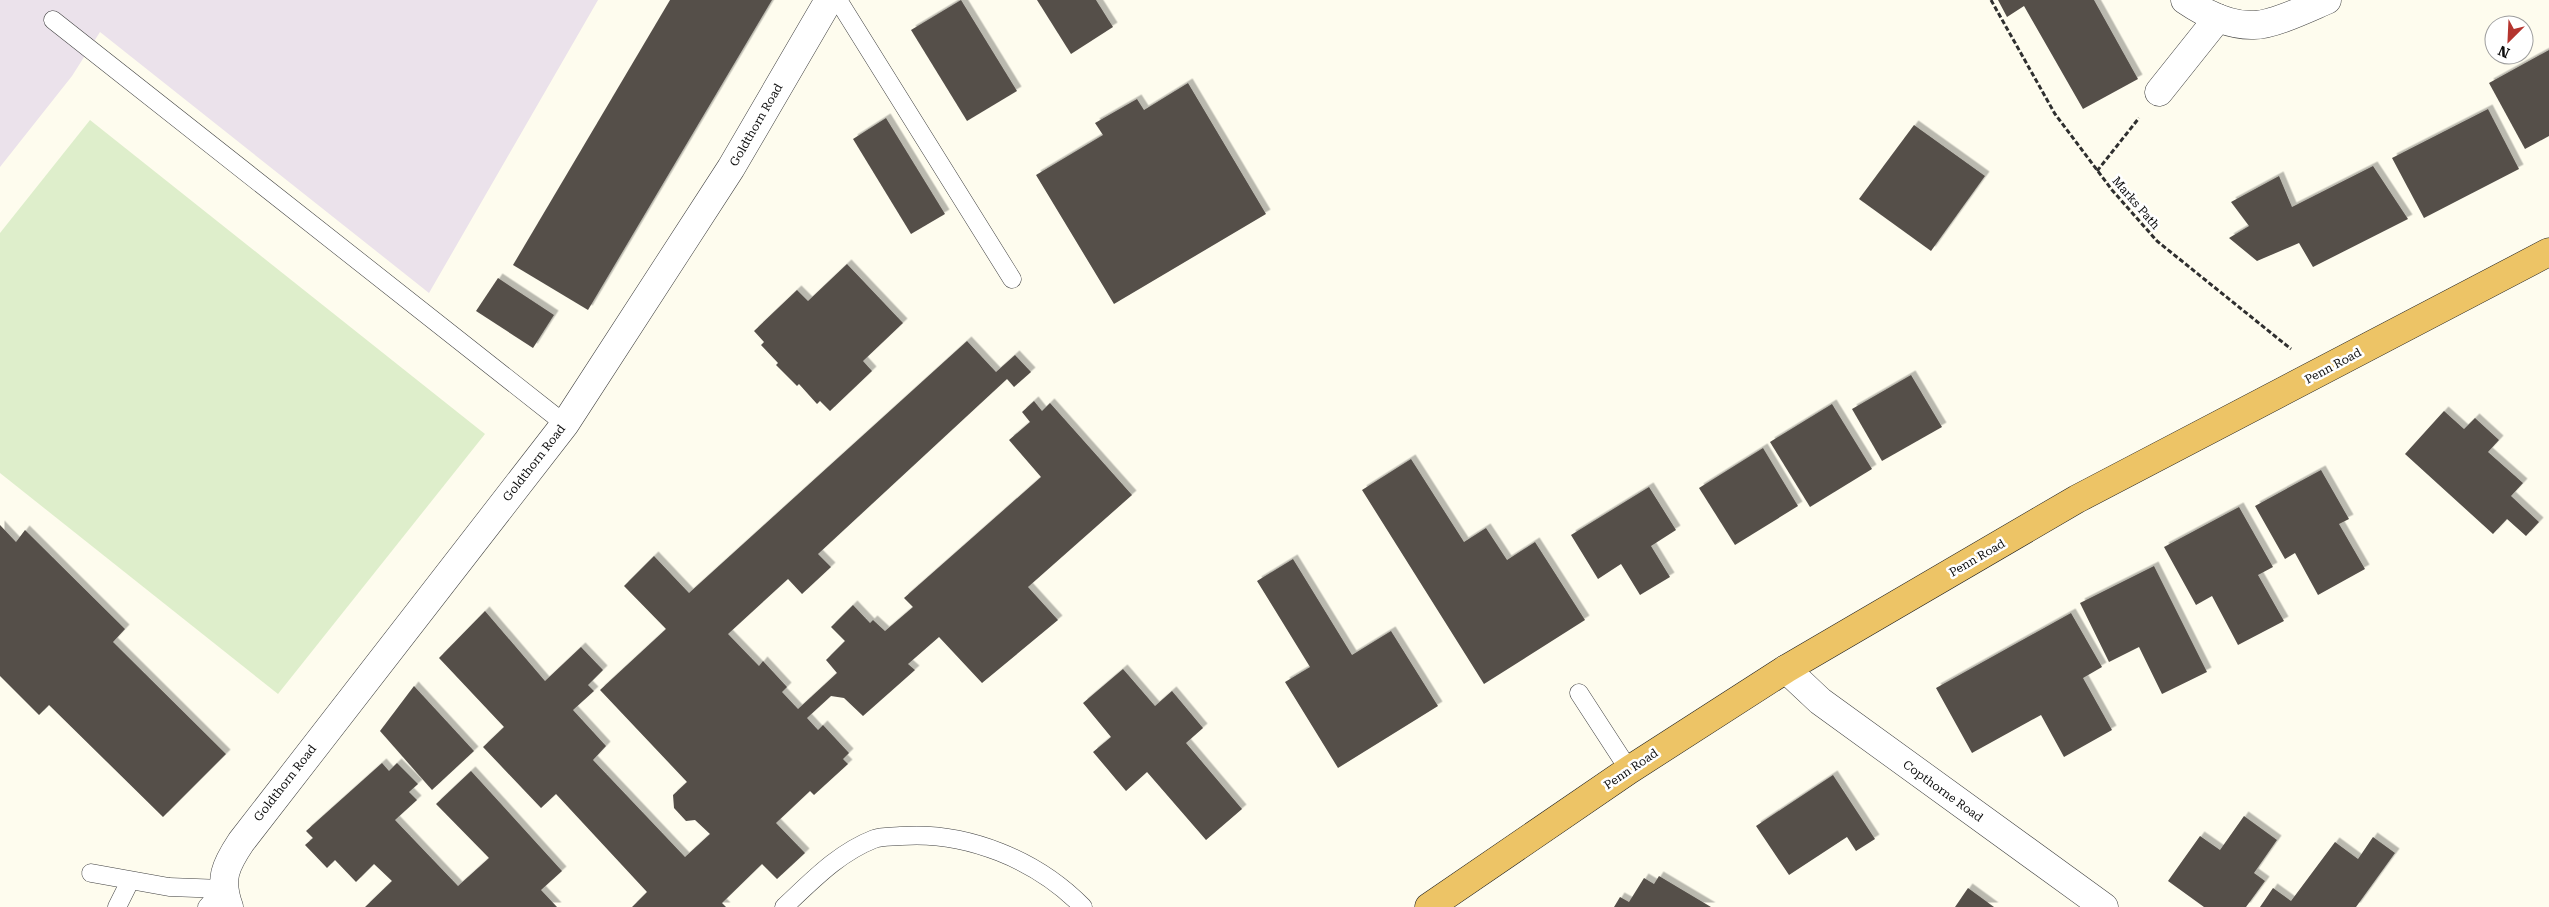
<svg xmlns="http://www.w3.org/2000/svg" width="2549" height="907" font-family="'Roboto Serif',serif">
<defs>
<filter id="shadow"><feDropShadow dx="4.5" dy="-4.5" stdDeviation="0" flood-color="#0004"/></filter>
</defs>
<rect width="100%" height="100%" fill="#fefcee"/>
<polygon fill="#ebe2eb" points="0,0 598,0 429,293 100,32 72,76 0,167"/>
<polygon fill="#deeecb" points="90,120 485,434 278,694 0,473 0,233"/>
<g fill="#554f4a" filter="url(#shadow)">
<polygon points="670,0 772,0 588,310 513,265"/>
<polygon points="961,0 1017,91 967,121 911,30"/>
<polygon points="1037,0 1096,0 1113,27 1071,54"/>
<polygon points="1998,0 2094,0 2138,79 2083,109 2024,6 2007,17"/>
<polygon points="2549,50 2549,136 2525,149 2489,83"/>
<polygon points="1188,83 1266,214 1114,304 1036,175 1103,135 1095,123 1137,99 1144,110"/>
<polygon points="2488,109 2519,169 2424,218 2392,158"/>
<polygon points="886,118 945,214 911,234 853,139"/>
<polygon points="1914,125 1985,176 1931,251 1859,199"/>
<polygon points="2373,166 2408,219 2313,267 2299,243 2257,261 2229,238 2249,226 2231,202 2279,176 2292,207"/>
<polygon points="847,264 903,323 863,361 872,371 830,411 820,401 817,404 799,384 797,386 776,365 778,363 761,345 764,342 754,331 797,290 808,301"/>
<polygon points="498,278 554,315 533,348 476,311"/>
<polygon points="967,341 996,372 1015,355 1031,372 1014,387 1007,379 818,554 831,567 802,594 788,579 728,634 759,666 763,661 787,687 782,692 798,709 837,673 826,660 845,641 831,627 853,605 870,623 873,620 885,631 913,607 904,598 1041,477 1009,440 1030,422 1022,412 1034,401 1042,411 1050,403 1132,495 1028,587 1058,620 982,683 939,637 908,664 915,670 863,716 844,698 831,696 807,718 818,730 823,725 849,753 843,759 848,764 814,795 810,791 776,823 805,853 777,879 762,864 722,903 726,907 632,907 647,892 556,794 541,808 483,747 504,727 439,658 485,611 545,681 581,647 603,670 588,685 594,691 573,710 606,746 593,760 685,857 710,834 695,820 686,821 674,808 673,795 687,782 600,690 666,629 624,586 654,556 689,593"/>
<polygon points="1911,375 1942,427 1882,461 1852,409"/>
<polygon points="1832,404 1872,469 1810,507 1770,442"/>
<polygon points="2444,411 2464,429 2475,418 2499,440 2488,452 2523,483 2511,496 2539,522 2526,536 2507,519 2493,534 2405,454"/>
<polygon points="1763,448 1798,506 1735,545 1699,488"/>
<polygon points="1411,459 1464,542 1486,528 1507,560 1535,542 1585,620 1484,684 1362,490"/>
<polygon points="2321,470 2349,519 2339,524 2365,569 2318,595 2295,553 2285,559 2255,506"/>
<polygon points="1649,487 1676,530 1651,546 1670,577 1640,595 1621,564 1598,579 1571,535"/>
<polygon points="2239,507 2273,567 2258,575 2284,621 2238,645 2212,596 2196,605 2164,547"/>
<polygon points="0,525 16,542 25,530 125,629 113,642 226,754 163,817 49,705 39,715 0,676"/>
<polygon points="1293,559 1352,655 1391,631 1438,706 1338,768 1285,682 1310,667 1257,581"/>
<polygon points="2154,566 2207,672 2162,694 2139,647 2109,662 2080,603"/>
<polygon points="2071,613 2102,667 2083,678 2112,730 2064,757 2041,715 1972,753 1936,688"/>
<polygon points="1123,669 1155,706 1172,691 1203,728 1186,743 1242,809 1206,840 1147,772 1126,791 1093,752 1111,737 1083,703"/>
<polygon points="414,686 474,751 432,790 380,731"/>
<polygon points="382,763 389,771 397,763 418,784 409,792 417,800 395,820 458,886 489,858 436,804 471,771 562,871 541,890 557,907 365,907 392,881 374,864 356,882 335,860 327,868 305,845 313,838 306,831"/>
<polygon points="1833,775 1875,839 1856,851 1847,837 1789,875 1756,826"/>
<polygon points="2244,816 2277,840 2254,873 2265,881 2246,907 2204,907 2168,881 2200,836 2220,850"/>
<polygon points="2373,837 2395,853 2356,907 2260,907 2273,888 2291,901 2335,842 2358,859"/>
<polygon points="1659,876 1711,907 1614,907 1620,897 1629,902 1644,878 1654,884"/>
<polygon points="1968,888 1994,907 1955,907"/>
</g>
<g fill="none" stroke-linecap="round" stroke-linejoin="round">
<g stroke="#404040" stroke-width="19">
<g id="service">
<polyline points="838,0 1012,279"/>
<polyline points="53,20 565,424"/>
<polyline points="1579,693 1629,770"/>
<polyline points="91,873 169,887 223,889"/>
<polyline points="117,907 130,881"/>
<polyline points="207,907 223,889"/>
<path d="M784,907C812,881 838,853 874,839C882,836 893,837 901,836C967,831 1037,860 1083,907"/>
</g>
</g>
<g stroke="#404040" stroke-width="29">
<g id="minor">
<path d="M2185,0C2204,13 2230,26 2254,25C2273,25 2308,8 2327,0"/>
<polyline points="2159,92 2218,18"/>
<polyline points="1786,669 1820,701 2104,907"/>
<path d="M229,907C219,879 225,866 241,842L565,424L731,168L829,0"/>
</g>
</g>
<g stroke="#1e1e1e" stroke-width="29">
<polyline id="trunk" points="1429,907 1629,770 1786,669 2077,499 2549,252"/>
</g>
<g stroke="#2f2f2f" stroke-width="3" stroke-dasharray="5 2.5" stroke-linecap="butt">
<polyline points="1991,0 2055,114 2112,190 2157,241 2291,349"/>
<polyline points="2097,171 2139,118"/>
</g>
<use href="#service" stroke="#fff" stroke-width="18"/>
<use href="#minor" stroke="#fff" stroke-width="28"/>
<use href="#trunk" stroke="#edc466" stroke-width="28"/>
</g>
<g text-anchor="middle" stroke-width="5" stroke-linejoin="round" paint-order="stroke">
<g font-size="12" fill="#0d0d0d" stroke="#fff">
<text transform="translate(756 125) rotate(-60)" y="4">Goldthorn Road</text>
<text transform="translate(2136 203) rotate(49)" y="4">Marks Path</text>
<text transform="translate(2333 366) rotate(-28)" y="4">Penn Road</text>
<text transform="translate(534 463) rotate(-52)" y="4">Goldthorn Road</text>
<text transform="translate(1977 558) rotate(-30)" y="4">Penn Road</text>
<text transform="translate(1631 769) rotate(-34)" y="4">Penn Road</text>
<text transform="translate(285 783) rotate(-52)" y="4">Goldthorn Road</text>
<text transform="translate(1943 791) rotate(36)" y="4">Copthorne Road</text>
</g>
</g>
<g transform="translate(2509 40) rotate(204)"><circle r="24" fill="#ffffff" stroke="#9e9e9e"/>
<path d="M0-4L9 19L0 12L-9 19Z" fill="#b4342e"/>
<text y="-8" font-size="14" font-weight="bold" text-anchor="middle" fill="#0d0d0d">N</text>
</g>
</svg>
